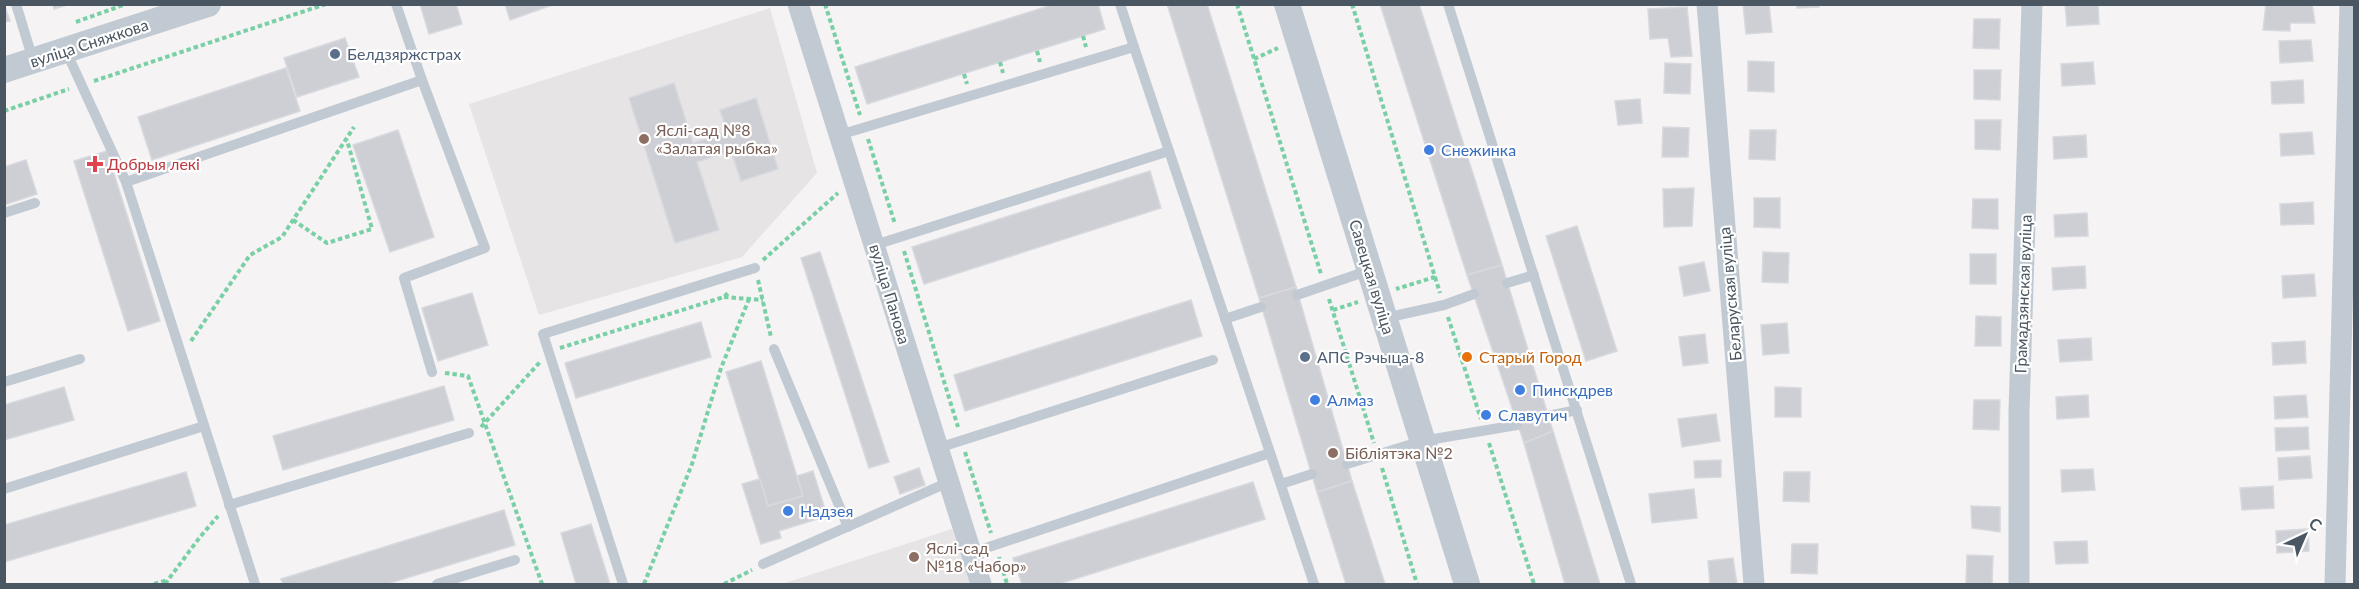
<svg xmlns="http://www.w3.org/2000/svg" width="2359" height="589" font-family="Lato,sans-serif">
<rect width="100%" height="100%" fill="#f5f3f3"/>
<g fill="#e6e4e5">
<polygon points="770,8 817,173 742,257 539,315 469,104"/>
<polygon points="952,529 970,584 782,584"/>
</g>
<g fill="#cdcfd5" stroke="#d7d9de" stroke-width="1.5">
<polygon points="4,4 10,21 4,22"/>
<polygon points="53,4 70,4 54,9"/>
<polygon points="420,4 456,4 462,24 429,34"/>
<polygon points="505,4 555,4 510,20"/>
<polygon points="1055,4 1098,4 1105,29 867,104 855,67"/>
<polygon points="1167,4 1207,4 1296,287 1259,298"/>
<polygon points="1380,4 1419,4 1502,265 1467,275"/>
<polygon points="1743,4 1769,4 1772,32 1746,34"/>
<polygon points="1797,4 1819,4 1819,7 1797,8"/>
<polygon points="2065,4 2098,4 2099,24 2067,26"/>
<polygon points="2266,4 2312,4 2315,23 2290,23 2290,31 2263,30"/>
<polygon points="1687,7 1692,56 1671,57 1668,38 1650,39 1648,9"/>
<polygon points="1974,19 2000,19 1999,49 1973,48"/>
<polygon points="345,38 359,77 297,97 284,58"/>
<polygon points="2311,40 2313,61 2280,63 2279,41"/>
<polygon points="1748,61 1774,62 1774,92 1748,91"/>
<polygon points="2093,62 2095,84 2062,86 2061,64"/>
<polygon points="1665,63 1691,64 1690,94 1664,93"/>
<polygon points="286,68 300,111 152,160 138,117"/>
<polygon points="1974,70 2001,70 2000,100 1974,99"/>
<polygon points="2303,80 2304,103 2272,104 2271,82"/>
<polygon points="674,83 693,143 727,132 720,110 756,98 778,169 741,181 731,151 697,162 719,230 675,243 629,98"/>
<polygon points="1640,99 1642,123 1618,125 1615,101"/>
<polygon points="1975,120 2001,120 2000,150 1975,149"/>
<polygon points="1663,127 1689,128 1688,157 1662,157"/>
<polygon points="398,130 434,237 390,252 353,145"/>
<polygon points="1750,130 1776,130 1775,160 1749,159"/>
<polygon points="2312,132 2314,154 2281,156 2280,134"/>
<polygon points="2086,135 2087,157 2054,159 2053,137"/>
<polygon points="107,151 160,321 128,331 74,161"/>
<polygon points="26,160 37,194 4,205 4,167"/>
<polygon points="1150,171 1161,208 924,284 912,247"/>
<polygon points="1694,188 1692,226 1664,227 1663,189"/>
<polygon points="1754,198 1780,198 1780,228 1754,227"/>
<polygon points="1973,199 1998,199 1998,229 1972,228"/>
<polygon points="2313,202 2314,224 2281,225 2280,204"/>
<polygon points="2087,213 2088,236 2055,237 2054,215"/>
<polygon points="1577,226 1617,351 1586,361 1546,236"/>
<polygon points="820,252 889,462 869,468 801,258"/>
<polygon points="1763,252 1789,253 1788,283 1762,282"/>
<rect x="1970" y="254" width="26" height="30"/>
<polygon points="1704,262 1710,291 1684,296 1679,267"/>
<polygon points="1502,265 1553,431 1524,443 1467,275"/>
<polygon points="2085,266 2086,288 2053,290 2052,268"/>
<polygon points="2314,274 2316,296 2283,298 2282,276"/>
<polygon points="1296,287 1352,481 1317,492 1259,298"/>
<polygon points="472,293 488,345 438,361 422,308"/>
<polygon points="1191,300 1202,336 965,411 954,375"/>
<polygon points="1976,316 2001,317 2001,346 1975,346"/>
<polygon points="701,322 711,357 576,398 565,363"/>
<polygon points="1787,323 1789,353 1763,355 1761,325"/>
<polygon points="1705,334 1708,363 1683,366 1679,337"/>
<polygon points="2091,338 2092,360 2060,362 2058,340"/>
<polygon points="2305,341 2306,363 2273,365 2272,343"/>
<polygon points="761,361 803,496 768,506 726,372"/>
<polygon points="444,386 454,420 283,470 273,436"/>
<polygon points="64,387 74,420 4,440 4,405"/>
<polygon points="1775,387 1801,388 1801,417 1775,417"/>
<polygon points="2088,395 2089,417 2057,419 2056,397"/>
<polygon points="2306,395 2308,417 2275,419 2274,397"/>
<polygon points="1974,400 2000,400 1999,430 1973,429"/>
<polygon points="1716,414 1720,441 1682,447 1678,419"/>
<polygon points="2308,427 2309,449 2276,451 2275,428"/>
<polygon points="1553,431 1600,584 1565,584 1524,443"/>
<polygon points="2310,456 2312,478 2279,480 2278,458"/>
<polygon points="1721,460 1721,477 1695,478 1694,461"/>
<polygon points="919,468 925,485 900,494 894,477"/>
<polygon points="2093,469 2095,490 2062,492 2061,470"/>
<polygon points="813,471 827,516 779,531 781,538 761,544 742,484 760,479 768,506 803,496 797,476"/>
<polygon points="186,472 196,506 4,562 4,525"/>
<polygon points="1784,472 1810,472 1809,502 1783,501"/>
<polygon points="1352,481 1385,584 1346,584 1317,492"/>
<polygon points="1253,482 1265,519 1059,584 1022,584 1013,558"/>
<polygon points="2273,486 2274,508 2242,510 2240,488"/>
<polygon points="1694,489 1697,518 1652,523 1649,494"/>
<polygon points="1971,506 2000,507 2000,532 1972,528"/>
<polygon points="504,510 515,545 387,584 283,584 281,579"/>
<polygon points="591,524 610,584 576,584 561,533"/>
<polygon points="2308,529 2309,551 2277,553 2276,531"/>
<polygon points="2087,541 2088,563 2056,564 2054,542"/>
<polygon points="1792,544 1818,544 1817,574 1791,573"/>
<polygon points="1967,555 1993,556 1992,584 1966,584"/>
<polygon points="1733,558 1737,584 1710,584 1708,561"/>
</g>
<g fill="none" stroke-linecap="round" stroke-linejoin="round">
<g stroke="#7ad0a6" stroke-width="4" stroke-dasharray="4.5 3" stroke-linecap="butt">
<polyline points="825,4 860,115"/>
<polyline points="1237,4 1321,274"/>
<polyline points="1352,4 1435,277 1396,289"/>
<polyline points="1263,5 1263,4"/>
<polyline points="76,22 126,4"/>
<polyline points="1083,36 1086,47"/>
<polyline points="1037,51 1040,62"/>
<polyline points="1254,59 1278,48"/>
<polyline points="1000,62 1003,73"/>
<polyline points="964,74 967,84"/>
<polyline points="94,81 326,4"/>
<polyline points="4,111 69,89"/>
<polyline points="868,139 895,224"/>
<polyline points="293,220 327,243 372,229 347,140"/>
<polyline points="904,251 958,427"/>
<polyline points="763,260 838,193"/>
<polyline points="1435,277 1440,293"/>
<polyline points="758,280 771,337"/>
<polyline points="724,297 763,300"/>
<polyline points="1329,299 1374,443"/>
<polyline points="1333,310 1358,302"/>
<polyline points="1448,317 1481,419"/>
<polyline points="191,341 250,255 282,237 354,127"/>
<polyline points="560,348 724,297 729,292"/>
<polyline points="445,373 468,376 542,584"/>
<polyline points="481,427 540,362"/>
<polyline points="1489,443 1534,584"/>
<polyline points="965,452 991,533"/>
<polyline points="1382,468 1417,584"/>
<polyline points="999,557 1007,584"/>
<polyline points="154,584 168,580"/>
<polyline points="165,584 200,537 218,516"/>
<polyline points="644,584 692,464 721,368 749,299"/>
<polyline points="724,584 752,570"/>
</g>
<g stroke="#c1cad2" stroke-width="10">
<polyline points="16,4 33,60"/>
<polyline points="1448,4 1631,584"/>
<polyline points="66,51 126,182 255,584"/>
<polyline points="422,80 485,248 404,278 432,372"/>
<polyline points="839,135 1134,47 1120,4"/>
<polyline points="1169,151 1314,584"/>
<polyline points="126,182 422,80 396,4"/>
<polyline points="4,213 35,203"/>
<polyline points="875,245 1169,151 1134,47"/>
<polyline points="1507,283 1534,275"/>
<polyline points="1297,295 1370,270"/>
<polyline points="1385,318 1444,305 1474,294"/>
<polyline points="1225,319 1261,307"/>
<polyline points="774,349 848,527"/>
<polyline points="4,382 80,359"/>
<polyline points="1548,416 1577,410"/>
<polyline points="938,448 1213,360"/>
<polyline points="1347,464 1422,441 1517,425"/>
<polyline points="1281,484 1312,474"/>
<polyline points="4,489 204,426"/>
<polyline points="229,505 469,433"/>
<polyline points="971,553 1270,453"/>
<polyline points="763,564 949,482"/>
<polyline points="437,584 515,560"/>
<polyline points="623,584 543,334 755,268"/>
</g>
<g stroke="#c1cad2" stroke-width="21">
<polyline points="798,4 981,584"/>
<polyline points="1707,4 1754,584"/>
<polyline points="2019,584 2019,411 2032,4"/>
<polyline points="2335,584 2350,4"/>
</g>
<g stroke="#c1cad2" stroke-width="26">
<polyline points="1287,4 1467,584"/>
<polyline points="4,70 208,4"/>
</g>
</g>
<g fill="#5c6f8a" stroke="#fff" stroke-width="2">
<circle cx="335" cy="54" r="6"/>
<circle cx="1305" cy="357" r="6"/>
</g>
<g fill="#8d6e63" stroke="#fff" stroke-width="2">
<circle cx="644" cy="139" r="6"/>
<circle cx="1333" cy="453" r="6"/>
<circle cx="914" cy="557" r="6"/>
</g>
<g fill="#3f7fe0" stroke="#fff" stroke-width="2">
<circle cx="1429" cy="150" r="6"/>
<circle cx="1520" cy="390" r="6"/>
<circle cx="1315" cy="400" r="6"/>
<circle cx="1486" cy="415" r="6"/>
<circle cx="788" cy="511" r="6"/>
</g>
<path fill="#e0444e" stroke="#fff" stroke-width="2" d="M92 155h6v6h6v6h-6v6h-6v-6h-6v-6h6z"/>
<circle fill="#e8710a" stroke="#fff" stroke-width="2" cx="1467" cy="357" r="6"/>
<g text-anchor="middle" stroke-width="4.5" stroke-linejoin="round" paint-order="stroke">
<g font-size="16" fill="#4a5661" stroke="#fff">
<text transform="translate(89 43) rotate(-18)" y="6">вуліца Сняжкова</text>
<text transform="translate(1372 277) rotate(73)" y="6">Савецкая вуліца</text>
<text transform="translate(890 294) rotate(73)" y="6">вуліца Панова</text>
<text transform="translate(1730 294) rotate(-95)" y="6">Беларуская вуліца</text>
<text transform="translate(2023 294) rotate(-88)" y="6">Грамадзянская вуліца</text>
</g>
<g font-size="16" fill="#4e5e75" stroke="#fff" text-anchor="start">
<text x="347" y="60">Белдзяржстрах</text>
<text x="1317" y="363">АПС Рэчыца-8</text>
</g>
<g font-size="16" fill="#785e54" stroke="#fff" text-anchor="start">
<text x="656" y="136">Яслі-сад №8<tspan x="656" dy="18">«Залатая рыбка»</tspan></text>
<text x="1345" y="459">Бібліятэка №2</text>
<text x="926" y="554">Яслі-сад<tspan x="926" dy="18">№18 «Чабор»</tspan></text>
</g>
<g font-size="16" fill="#366cbe" stroke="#fff" text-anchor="start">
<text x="1441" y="156">Снежинка</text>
<text x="1532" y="396">Пинскдрев</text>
<text x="1327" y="406">Алмаз</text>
<text x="1498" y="421">Славутич</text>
<text x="800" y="517">Надзея</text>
</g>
<g font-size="16" fill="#be3a42" stroke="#fff" text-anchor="start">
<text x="107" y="170">Добрыя лекі</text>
</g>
<g font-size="16" fill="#c56008" stroke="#fff" text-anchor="start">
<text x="1479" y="363">Старый Город</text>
</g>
</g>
<rect width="2359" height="589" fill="none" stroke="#4a5661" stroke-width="12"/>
<g transform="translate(2305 535) rotate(44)" stroke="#ffffff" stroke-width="4.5" paint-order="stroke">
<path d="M0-4.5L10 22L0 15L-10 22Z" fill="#4a5661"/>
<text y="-9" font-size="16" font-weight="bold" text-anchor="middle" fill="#4a5661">С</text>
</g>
</svg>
